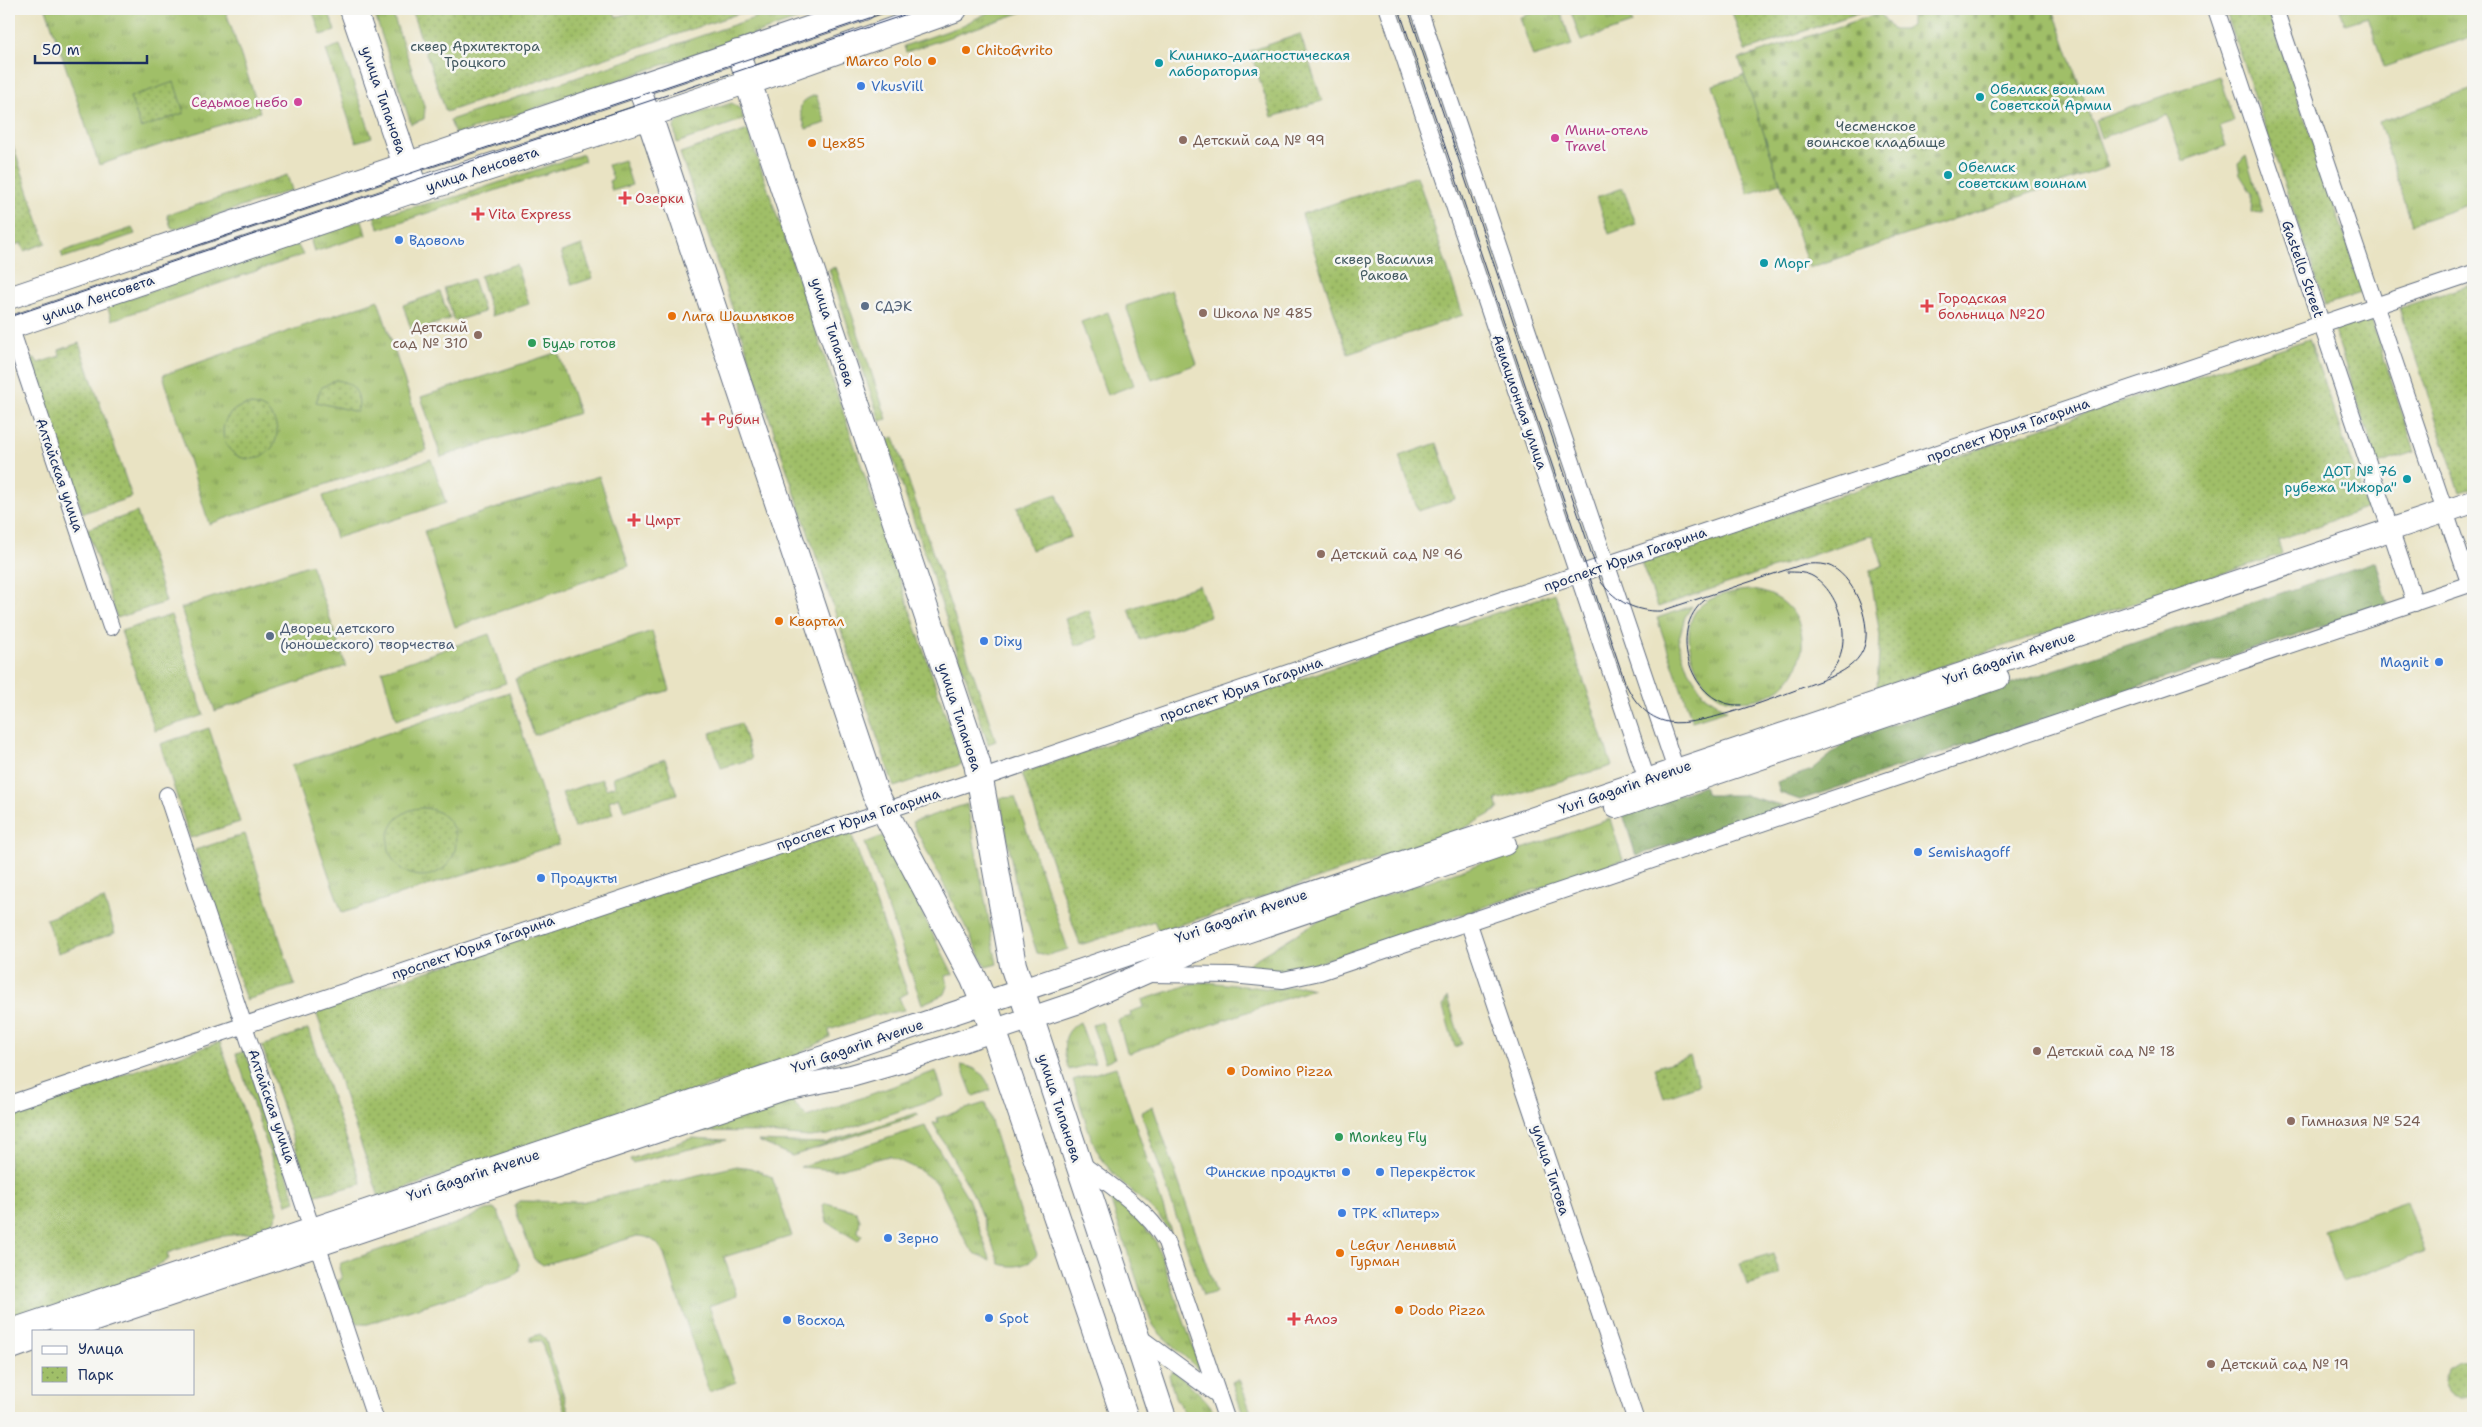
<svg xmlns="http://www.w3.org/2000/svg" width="2482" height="1427" font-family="'Shantell Sans',sans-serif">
<defs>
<pattern id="grass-tufts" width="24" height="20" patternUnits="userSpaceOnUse" patternTransform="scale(1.25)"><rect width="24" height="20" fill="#a0bf68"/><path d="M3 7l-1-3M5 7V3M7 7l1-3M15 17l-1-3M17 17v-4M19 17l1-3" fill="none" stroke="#829c59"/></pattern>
<pattern id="forest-crowns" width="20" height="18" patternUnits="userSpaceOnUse" patternTransform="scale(1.25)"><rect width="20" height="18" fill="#80a65c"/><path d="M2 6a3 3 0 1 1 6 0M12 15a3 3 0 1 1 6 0" fill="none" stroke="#68884f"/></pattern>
<pattern id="cemetery-stones" width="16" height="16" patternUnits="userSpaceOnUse" patternTransform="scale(1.25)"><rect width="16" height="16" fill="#a0bf68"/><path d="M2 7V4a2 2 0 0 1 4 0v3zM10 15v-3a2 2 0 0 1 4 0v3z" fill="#829c59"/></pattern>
<pattern id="park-dots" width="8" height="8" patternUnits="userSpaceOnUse" patternTransform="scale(1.25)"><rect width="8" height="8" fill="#a0bf68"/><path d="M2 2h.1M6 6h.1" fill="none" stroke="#829c59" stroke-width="1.8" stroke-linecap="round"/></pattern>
</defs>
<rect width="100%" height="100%" fill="#f6f6f2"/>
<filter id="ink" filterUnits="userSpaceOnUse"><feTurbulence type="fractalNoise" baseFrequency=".02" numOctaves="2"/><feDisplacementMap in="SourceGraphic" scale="10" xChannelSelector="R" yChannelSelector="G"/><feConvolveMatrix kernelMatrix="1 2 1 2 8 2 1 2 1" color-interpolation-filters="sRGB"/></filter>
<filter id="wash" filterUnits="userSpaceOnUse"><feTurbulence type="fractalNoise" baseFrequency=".0096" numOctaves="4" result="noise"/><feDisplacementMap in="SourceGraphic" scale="20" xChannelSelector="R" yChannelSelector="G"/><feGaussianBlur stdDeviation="1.12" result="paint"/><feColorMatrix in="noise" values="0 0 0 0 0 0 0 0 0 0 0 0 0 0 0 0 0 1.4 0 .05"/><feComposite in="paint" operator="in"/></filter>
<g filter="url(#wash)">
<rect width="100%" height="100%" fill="#e9e3c3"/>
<g fill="url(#grass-tufts)" stroke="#5e7763">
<polygon points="46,9 225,9 260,112 99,165"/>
<polygon points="312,9 328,9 335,31 321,35"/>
<polygon points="373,9 391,9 425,108 424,119 411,124"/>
<polygon points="781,9 829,9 455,135 450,120"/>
<polygon points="995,9 1031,9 906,52 904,46 959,27"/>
<polygon points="1545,9 1560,9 1572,45 1533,57 1520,17"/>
<polygon points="1570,9 1627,9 1632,24 1581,41"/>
<polygon points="2340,9 2473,9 2473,36 2384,67 2368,17 2345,24"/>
<polygon points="340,45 372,137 356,142 326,50"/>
<polygon points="1745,75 1780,183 1748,194 1713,85"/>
<polygon points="2219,76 2234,121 2219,126 2226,146 2183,161 2167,115 2101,138 2095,120"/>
<polygon points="2473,89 2473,203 2412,224 2379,122"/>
<path d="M816,95L826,123L806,129C800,112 794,102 816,95Z"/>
<polygon points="732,103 740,109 744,119 677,143 674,127 680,119"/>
<polygon points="583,154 585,161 379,229 374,216 459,196"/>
<polygon points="2246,156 2263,213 2251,212 2252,194 2240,175 2238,163"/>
<polygon points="624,160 632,185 612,191 609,181 613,179 608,165"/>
<polygon points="287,175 292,190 175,229 171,227 167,215"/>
<polygon points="362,220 366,235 314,252 311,241 314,236"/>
<polygon points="132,228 135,234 63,258 61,252"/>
<polygon points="296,242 303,255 112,320 107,306"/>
<polygon points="836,267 887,419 880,421 829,269"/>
<polygon points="378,300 427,450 209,524 163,375"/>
<polygon points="558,352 579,413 441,457 421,397"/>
<polygon points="431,459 446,503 336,538 323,496"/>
<polygon points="599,476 629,566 455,627 424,531"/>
<polygon points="311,564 346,666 215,711 181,608"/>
<path d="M1750,590C1829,597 1815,710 1731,700C1699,697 1678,637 1695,612C1706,596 1733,591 1750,590Z"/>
<polygon points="1692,606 1685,617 1678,642 1688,670 1705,696 1727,710 1692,721 1657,618"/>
<polygon points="652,631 670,690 534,735 515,679"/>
<polygon points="489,634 506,683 396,720 382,671"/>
<polygon points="509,692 559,844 342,913 291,766"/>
<polygon points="1015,797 1068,949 1048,955 1037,953 1016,886 1000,798"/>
<polygon points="967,804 997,964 986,967 912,822"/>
<path d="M1610,819L1623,860L1297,970C1282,972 1263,974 1249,966V963L1326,916Z"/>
<polygon points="883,836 953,974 946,976 948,986 945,994 922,1004 865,843"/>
<polygon points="1206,982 1273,989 1301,986 1313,989 1130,1053 1127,1052 1118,1020 1131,1016 1130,1012 1144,1007 1142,1000 1191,984"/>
<polygon points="1447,997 1462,1044 1455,1047 1443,1007"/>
<path d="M1080,1022L1095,1063L1069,1070C1063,1051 1060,1033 1080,1022Z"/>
<polygon points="1102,1022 1115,1058 1105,1062 1092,1025"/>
<polygon points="245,1051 296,1201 287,1204 236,1054"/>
<path d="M961,1065C978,1067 985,1075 991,1090L973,1096Z"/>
<path d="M1116,1067L1169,1225L1171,1234C1156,1206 1126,1191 1107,1166C1089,1143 1082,1108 1073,1080Z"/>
<polygon points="936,1071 944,1096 828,1135 809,1137 758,1132 691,1131 789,1098 807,1117"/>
<path d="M985,1103L1021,1214L1037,1254C1028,1267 1013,1268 1000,1264L973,1194L933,1123L938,1122L937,1118Z"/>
<polygon points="1153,1107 1216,1292 1203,1296 1141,1112"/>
<polygon points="917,1113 919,1115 792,1156 758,1141 825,1143"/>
<polygon points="925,1126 968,1198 991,1261 976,1254 968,1246 937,1183 919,1170 889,1156 835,1170 800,1167"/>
<polygon points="692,1138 727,1140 632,1163 630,1159"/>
<path d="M737,1166L752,1168L772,1177L792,1236L724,1257L737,1296L709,1306L736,1382L709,1392L663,1252C657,1241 649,1236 637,1236L543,1265L534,1259L514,1206L520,1201L581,1202Z"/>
<polygon points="1110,1199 1118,1202 1142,1224 1156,1242 1199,1364 1198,1369 1159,1333 1151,1322"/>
<polygon points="826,1203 856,1211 860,1220 858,1232 862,1235 858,1241 827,1222 823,1205"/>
<path d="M493,1209L498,1212L519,1264V1270L513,1277L368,1324C346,1327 342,1296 337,1281L342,1279L339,1268L341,1263L458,1223L486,1210Z"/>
<polygon points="540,1334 545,1338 571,1418 567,1418 541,1341 530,1341 531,1337"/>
<path d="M1172,1372L1176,1373C1190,1386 1210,1399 1217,1418H1188L1175,1397L1169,1375Z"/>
<polygon points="1239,1379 1253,1418 1244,1418 1232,1382"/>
</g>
<g fill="url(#forest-crowns)" stroke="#4e6a5d">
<polygon points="2376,561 2388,604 1800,800 1780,793 1777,782 1812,770 1850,739"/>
<polygon points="1704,786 1707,795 1744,795 1784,806 1636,856 1623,814"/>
</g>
<polygon fill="url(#cemetery-stones)" stroke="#5e7763" points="1911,9 2053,9 2108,167 1809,268 1739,59 1880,13 1893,30 1903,30 1911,26"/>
<g fill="url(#park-dots)" stroke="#5e7763">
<polygon points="411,9 613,9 616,17 642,9 752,9 446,112"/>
<polygon points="1731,9 1860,9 1861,12 1745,51"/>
<polygon points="2225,9 2267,9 2364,292 2325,305"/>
<polygon points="1300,34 1322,101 1272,117 1250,51"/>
<polygon points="174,82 184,113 141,128 130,97"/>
<polygon points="748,130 962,764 894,787 680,153"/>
<polygon points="9,134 46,243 24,251 21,243 9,247"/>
<polygon points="1417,176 1463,315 1348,354 1302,214"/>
<polygon points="1623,188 1636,224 1609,234 1597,197"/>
<polygon points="582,245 593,278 572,285 561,252"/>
<polygon points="516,264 529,304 492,316 480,276"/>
<polygon points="473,279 484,312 454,321 444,288"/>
<polygon points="2473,284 2473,488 2460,492 2399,308"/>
<polygon points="440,292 450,319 412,332 403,305"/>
<polygon points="2371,319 2415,452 2378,464 2334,330"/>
<polygon points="2309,339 2367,508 2278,540 2282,554 1877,688 1880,636 1870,571 1883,565 1872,535 1658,607 1641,562"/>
<polygon points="79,343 132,497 83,513 30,359 35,358 38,363 60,356 59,350"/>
<path d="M335,380C353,381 363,395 357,412L316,402L321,388Z"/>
<circle cx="250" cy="432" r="27"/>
<polygon points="894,437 996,741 988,744 887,440"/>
<polygon points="1437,443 1455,499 1418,511 1399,456"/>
<polygon points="1057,494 1071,537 1031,550 1017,507"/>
<polygon points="137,512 166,602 117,618 87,529"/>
<polygon points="1199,585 1210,616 1140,640 1129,609"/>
<polygon points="1555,593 1612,766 1496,800 1499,809 1459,831 1159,932 1154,921 1080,945 1022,773"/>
<polygon points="1089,610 1098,638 1075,646 1065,619"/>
<polygon points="171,615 204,715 155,731 121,631"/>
<polygon points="741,723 752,759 721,768 710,733"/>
<polygon points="209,728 240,822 190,838 160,744"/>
<polygon points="665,759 677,794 624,811 619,797 609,801 613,814 574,828 562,793 602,779 606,789 615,786 613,777"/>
<circle cx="422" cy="842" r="34"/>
<polygon points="850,830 908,993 899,997 904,1010 872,1016 829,1030 830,1037 792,1058 379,1197 315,1009"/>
<polygon points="245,834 295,985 246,1000 195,850"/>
<polygon points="104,899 115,933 58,953 46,919"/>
<polygon points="308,1029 362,1184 312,1196 262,1046"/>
<polygon points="220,1042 278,1212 271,1227 255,1232 217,1237 167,1253 169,1259 129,1281 9,1322 9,1113"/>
<polygon points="1690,1056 1699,1085 1664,1097 1654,1068"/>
<polygon points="1773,1253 1780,1275 1747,1285 1740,1263"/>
<path d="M2458,1361H2464L2473,1365V1392C2460,1401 2448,1394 2444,1380L2447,1368Z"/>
</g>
<g fill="#a0bf68" stroke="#5e7763">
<polygon points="1171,290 1197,364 1152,380 1126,306"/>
<polygon points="1108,312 1134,385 1107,395 1081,322"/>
<polygon points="2407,1201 2425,1252 2342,1282 2324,1230"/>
</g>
</g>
<g filter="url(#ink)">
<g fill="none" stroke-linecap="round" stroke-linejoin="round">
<g stroke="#636e81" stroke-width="18">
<g id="street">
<polyline points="1388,9 1650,789"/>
<polyline points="1419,9 1679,779"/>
<polyline points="2216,9 2415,603"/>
<polyline points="2275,9 2470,585"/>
<polyline points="9,323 111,627"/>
<polyline points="167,795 375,1418"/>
<polyline points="1468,921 1635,1418"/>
<polyline points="1148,974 1232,975 1283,980 1320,972 2473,583"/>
<polyline points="9,1104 980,779 1448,618 2473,273"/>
<path d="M1079,1162C1110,1185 1146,1208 1166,1242L1226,1418"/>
<polyline points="1135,1334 1218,1395"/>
</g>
</g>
<g stroke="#636e81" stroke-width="24">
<g id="secondary">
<polyline points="638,85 649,116 748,82 738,51"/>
<polyline points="9,298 864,9"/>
<polyline points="9,328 415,191"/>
<polyline points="1616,807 1998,678"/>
<polyline points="9,1331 2473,502"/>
<polyline points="62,1331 784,1089 851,1076 900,1062 1079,1002 1208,945 1505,844"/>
<polyline points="9,1349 34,1340"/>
</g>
</g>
<g stroke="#636e81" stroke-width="28">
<g id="primary">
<polyline points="353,9 415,191 649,116 875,793 974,979 984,1003 1125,1418"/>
<polyline points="954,9 748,82 977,763 1013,965 1163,1418"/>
</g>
</g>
<use href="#street" stroke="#fff" stroke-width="16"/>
<use href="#secondary" stroke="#fff" stroke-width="22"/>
<use href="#primary" stroke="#fff" stroke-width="26"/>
<g stroke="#1b2f5e" stroke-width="1">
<path d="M1399,9L1625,682C1633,701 1647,718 1668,722C1702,729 1797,689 1833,676C1848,669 1861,660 1865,644C1871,620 1853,573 1827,565C1820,563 1811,564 1804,564L1661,611C1636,612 1616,602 1601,582L1408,9"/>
<polyline points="169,255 896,9"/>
<polyline points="9,317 922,9"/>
<path d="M1787,572C1796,572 1806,572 1814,577C1844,596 1856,654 1825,677"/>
<path d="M1705,600C1666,629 1691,708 1741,705"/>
</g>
</g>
</g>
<g fill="#e8710a" stroke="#f6f6f2" stroke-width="2">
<circle cx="966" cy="50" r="5"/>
<circle cx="932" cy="61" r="5"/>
<circle cx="812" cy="143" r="5"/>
<circle cx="672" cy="316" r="5"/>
<circle cx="779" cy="621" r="5"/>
<circle cx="1231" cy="1071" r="5"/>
<circle cx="1340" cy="1253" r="5"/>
<circle cx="1399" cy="1310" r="5"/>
</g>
<g fill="#0f9aa8" stroke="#f6f6f2" stroke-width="2">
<circle cx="1159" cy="63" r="5"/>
<circle cx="1980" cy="97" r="5"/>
<circle cx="1948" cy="175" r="5"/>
<circle cx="1764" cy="263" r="5"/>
<circle cx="2407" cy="479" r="5"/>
</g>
<g fill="#3f7fe0" stroke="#f6f6f2" stroke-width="2">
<circle cx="861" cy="86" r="5"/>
<circle cx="399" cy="240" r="5"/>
<circle cx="984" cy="641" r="5"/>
<circle cx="2439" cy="662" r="5"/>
<circle cx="1918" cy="852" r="5"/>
<circle cx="541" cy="878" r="5"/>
<circle cx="1346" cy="1172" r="5"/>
<circle cx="1380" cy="1172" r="5"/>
<circle cx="1342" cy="1213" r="5"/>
<circle cx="888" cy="1238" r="5"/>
<circle cx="989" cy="1318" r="5"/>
<circle cx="787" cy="1320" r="5"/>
</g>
<g fill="#d1479c" stroke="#f6f6f2" stroke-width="2">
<circle cx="298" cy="102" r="5"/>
<circle cx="1555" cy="138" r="5"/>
</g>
<g fill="#8d6e63" stroke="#f6f6f2" stroke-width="2">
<circle cx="1183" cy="140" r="5"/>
<circle cx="1203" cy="313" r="5"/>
<circle cx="478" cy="335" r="5"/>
<circle cx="1321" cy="554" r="5"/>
<circle cx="2037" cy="1051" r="5"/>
<circle cx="2291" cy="1121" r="5"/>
<circle cx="2211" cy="1364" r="5"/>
</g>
<g fill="#e0444e" stroke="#f6f6f2" stroke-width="2">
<path d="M622.5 190.5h5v5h5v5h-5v5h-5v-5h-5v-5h5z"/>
<path d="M475.5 206.5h5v5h5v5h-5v5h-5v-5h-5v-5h5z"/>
<path d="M1924.5 298.5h5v5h5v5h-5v5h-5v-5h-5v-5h5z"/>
<path d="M705.5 411.5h5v5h5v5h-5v5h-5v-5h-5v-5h5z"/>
<path d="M631.5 512.5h5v5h5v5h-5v5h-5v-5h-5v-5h5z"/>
<path d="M1291.5 1311.5h5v5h5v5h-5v5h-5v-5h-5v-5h5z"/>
</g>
<g fill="#5c6f8a" stroke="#f6f6f2" stroke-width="2">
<circle cx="865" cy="306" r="5"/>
<circle cx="270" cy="636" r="5"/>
</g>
<g fill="#2e9e5b" stroke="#f6f6f2" stroke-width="2">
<circle cx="532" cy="343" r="5"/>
<circle cx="1339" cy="1137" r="5"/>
</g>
<g text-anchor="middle" stroke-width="5" stroke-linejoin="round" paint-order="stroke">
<g font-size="14" fill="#435a61" stroke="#f6f6f2">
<text x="475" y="51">сквер Архитектора<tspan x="475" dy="16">Троцкого</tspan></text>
<text x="1876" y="131">Чесменское<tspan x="1876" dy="16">воинское кладбище</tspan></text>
<text x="1384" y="264">сквер Василия<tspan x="1384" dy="16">Ракова</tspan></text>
</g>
<g font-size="14" fill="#c56008" stroke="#f6f6f2" text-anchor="start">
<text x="976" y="55">ChitoGvrito</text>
<text x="922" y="66" text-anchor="end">Marco Polo</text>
<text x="822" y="148">Цех85</text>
<text x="682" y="321">Лига Шашлыков</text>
<text x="789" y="626">Квартал</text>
<text x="1241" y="1076">Domino Pizza</text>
<text x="1350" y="1250">LeGur Ленивый<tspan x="1350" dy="16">Гурман</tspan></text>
<text x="1409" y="1315">Dodo Pizza</text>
</g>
<g font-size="14" fill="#0d838f" stroke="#f6f6f2" text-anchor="start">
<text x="1169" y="60">Клинико-диагностическая<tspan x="1169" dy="16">лаборатория</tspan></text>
<text x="1990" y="94">Обелиск воинам<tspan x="1990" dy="16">Советской Армии</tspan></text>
<text x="1958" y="172">Обелиск<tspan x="1958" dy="16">советским воинам</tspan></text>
<text x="1774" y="268">Морг</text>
<text x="2397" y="476" text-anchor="end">ДОТ № 76<tspan x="2397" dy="16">рубежа "Ижора"</tspan></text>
</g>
<g font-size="14" fill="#366cbe" stroke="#f6f6f2" text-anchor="start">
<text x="871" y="91">VkusVill</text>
<text x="409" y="245">Вдоволь</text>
<text x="994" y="646">Dixy</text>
<text x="2429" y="667" text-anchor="end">Magnit</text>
<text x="1928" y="857">Semishagoff</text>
<text x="551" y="883">Продукты</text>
<text x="1336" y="1177" text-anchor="end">Финские продукты</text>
<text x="1390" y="1177">Перекрёсток</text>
<text x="1352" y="1218">ТРК «Питер»</text>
<text x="898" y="1243">Зерно</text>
<text x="999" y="1323">Spot</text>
<text x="797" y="1325">Восход</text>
</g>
<g font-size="14" fill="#1b2f5e" stroke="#f6f6f2">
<text transform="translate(384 100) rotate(71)" y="5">улица Типанова</text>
<text transform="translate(482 169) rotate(-18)" y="5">улица Ленсовета</text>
<text transform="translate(2303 269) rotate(71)" y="5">Gastello Street</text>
<text transform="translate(98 298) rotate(-19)" y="5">улица Ленсовета</text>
<text transform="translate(833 332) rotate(72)" y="5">улица Типанова</text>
<text transform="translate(1520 402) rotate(71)" y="5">Авиационная улица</text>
<text transform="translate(2008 430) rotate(-19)" y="5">проспект Юрия Гагарина</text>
<text transform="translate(60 475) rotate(71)" y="5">Алтайская улица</text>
<text transform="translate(1625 559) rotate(-19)" y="5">проспект Юрия Гагарина</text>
<text transform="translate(2009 658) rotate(-19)" y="5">Yuri Gagarin Avenue</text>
<text transform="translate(1241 689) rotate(-19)" y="5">проспект Юрия Гагарина</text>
<text transform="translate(960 717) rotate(72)" y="5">улица Типанова</text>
<text transform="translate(1625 787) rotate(-19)" y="5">Yuri Gagarin Avenue</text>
<text transform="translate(858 819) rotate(-18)" y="5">проспект Юрия Гагарина</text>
<text transform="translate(1241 916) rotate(-19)" y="5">Yuri Gagarin Avenue</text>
<text transform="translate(473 947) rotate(-19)" y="5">проспект Юрия Гагарина</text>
<text transform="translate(857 1046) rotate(-19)" y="5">Yuri Gagarin Avenue</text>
<text transform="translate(272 1106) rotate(71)" y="5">Алтайская улица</text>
<text transform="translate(1060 1108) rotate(72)" y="5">улица Типанова</text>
<text transform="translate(1551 1170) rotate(72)" y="5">улица Титова</text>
<text transform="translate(473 1175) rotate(-18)" y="5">Yuri Gagarin Avenue</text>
</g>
<g font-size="14" fill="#b23c85" stroke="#f6f6f2" text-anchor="end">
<text x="288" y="107">Седьмое небо</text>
<text x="1565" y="135" text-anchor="start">Мини-отель<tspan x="1565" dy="16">Travel</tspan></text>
</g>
<g font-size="14" fill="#785e54" stroke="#f6f6f2" text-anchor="start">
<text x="1193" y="145">Детский сад № 99</text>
<text x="1213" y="318">Школа № 485</text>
<text x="468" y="332" text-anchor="end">Детский<tspan x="468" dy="16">сад № 310</tspan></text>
<text x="1331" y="559">Детский сад № 96</text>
<text x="2047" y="1056">Детский сад № 18</text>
<text x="2301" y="1126">Гимназия № 524</text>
<text x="2221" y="1369">Детский сад № 19</text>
</g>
<g font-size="14" fill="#be3a42" stroke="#f6f6f2" text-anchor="start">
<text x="635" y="203">Озерки</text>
<text x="488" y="219">Vita Express</text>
<text x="1938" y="303">Городская<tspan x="1938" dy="16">больница №20</tspan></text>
<text x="718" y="424">Рубин</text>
<text x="645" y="525">Цмрт</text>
<text x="1304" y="1324">Алоэ</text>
</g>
<g font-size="14" fill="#4e5e75" stroke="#f6f6f2" text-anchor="start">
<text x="875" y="311">СДЭК</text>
<text x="280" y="633">Дворец детского<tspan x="280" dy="16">(юношеского) творчества</tspan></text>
</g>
<g font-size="14" fill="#27864d" stroke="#f6f6f2" text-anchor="start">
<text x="542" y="348">Будь готов</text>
<text x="1349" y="1142">Monkey Fly</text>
</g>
</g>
<rect width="2482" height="1427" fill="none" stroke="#f6f6f2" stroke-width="30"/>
<rect x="32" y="1330" width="162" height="65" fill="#f6f6f2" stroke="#9ea6b7"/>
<rect x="42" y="1346" width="25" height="8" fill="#ffffff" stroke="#9ea6b7"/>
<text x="78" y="1354" font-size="15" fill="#1b2f5e">Улица</text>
<rect x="42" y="1367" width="25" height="15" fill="url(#park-dots)" stroke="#9ea6b7"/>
<text x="78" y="1380" font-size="15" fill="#1b2f5e">Парк</text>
<path d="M35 55v8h112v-8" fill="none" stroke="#1b2f5e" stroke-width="2.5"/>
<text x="42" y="55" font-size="15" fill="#1b2f5e" stroke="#f6f6f2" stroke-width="4" paint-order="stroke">50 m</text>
</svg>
